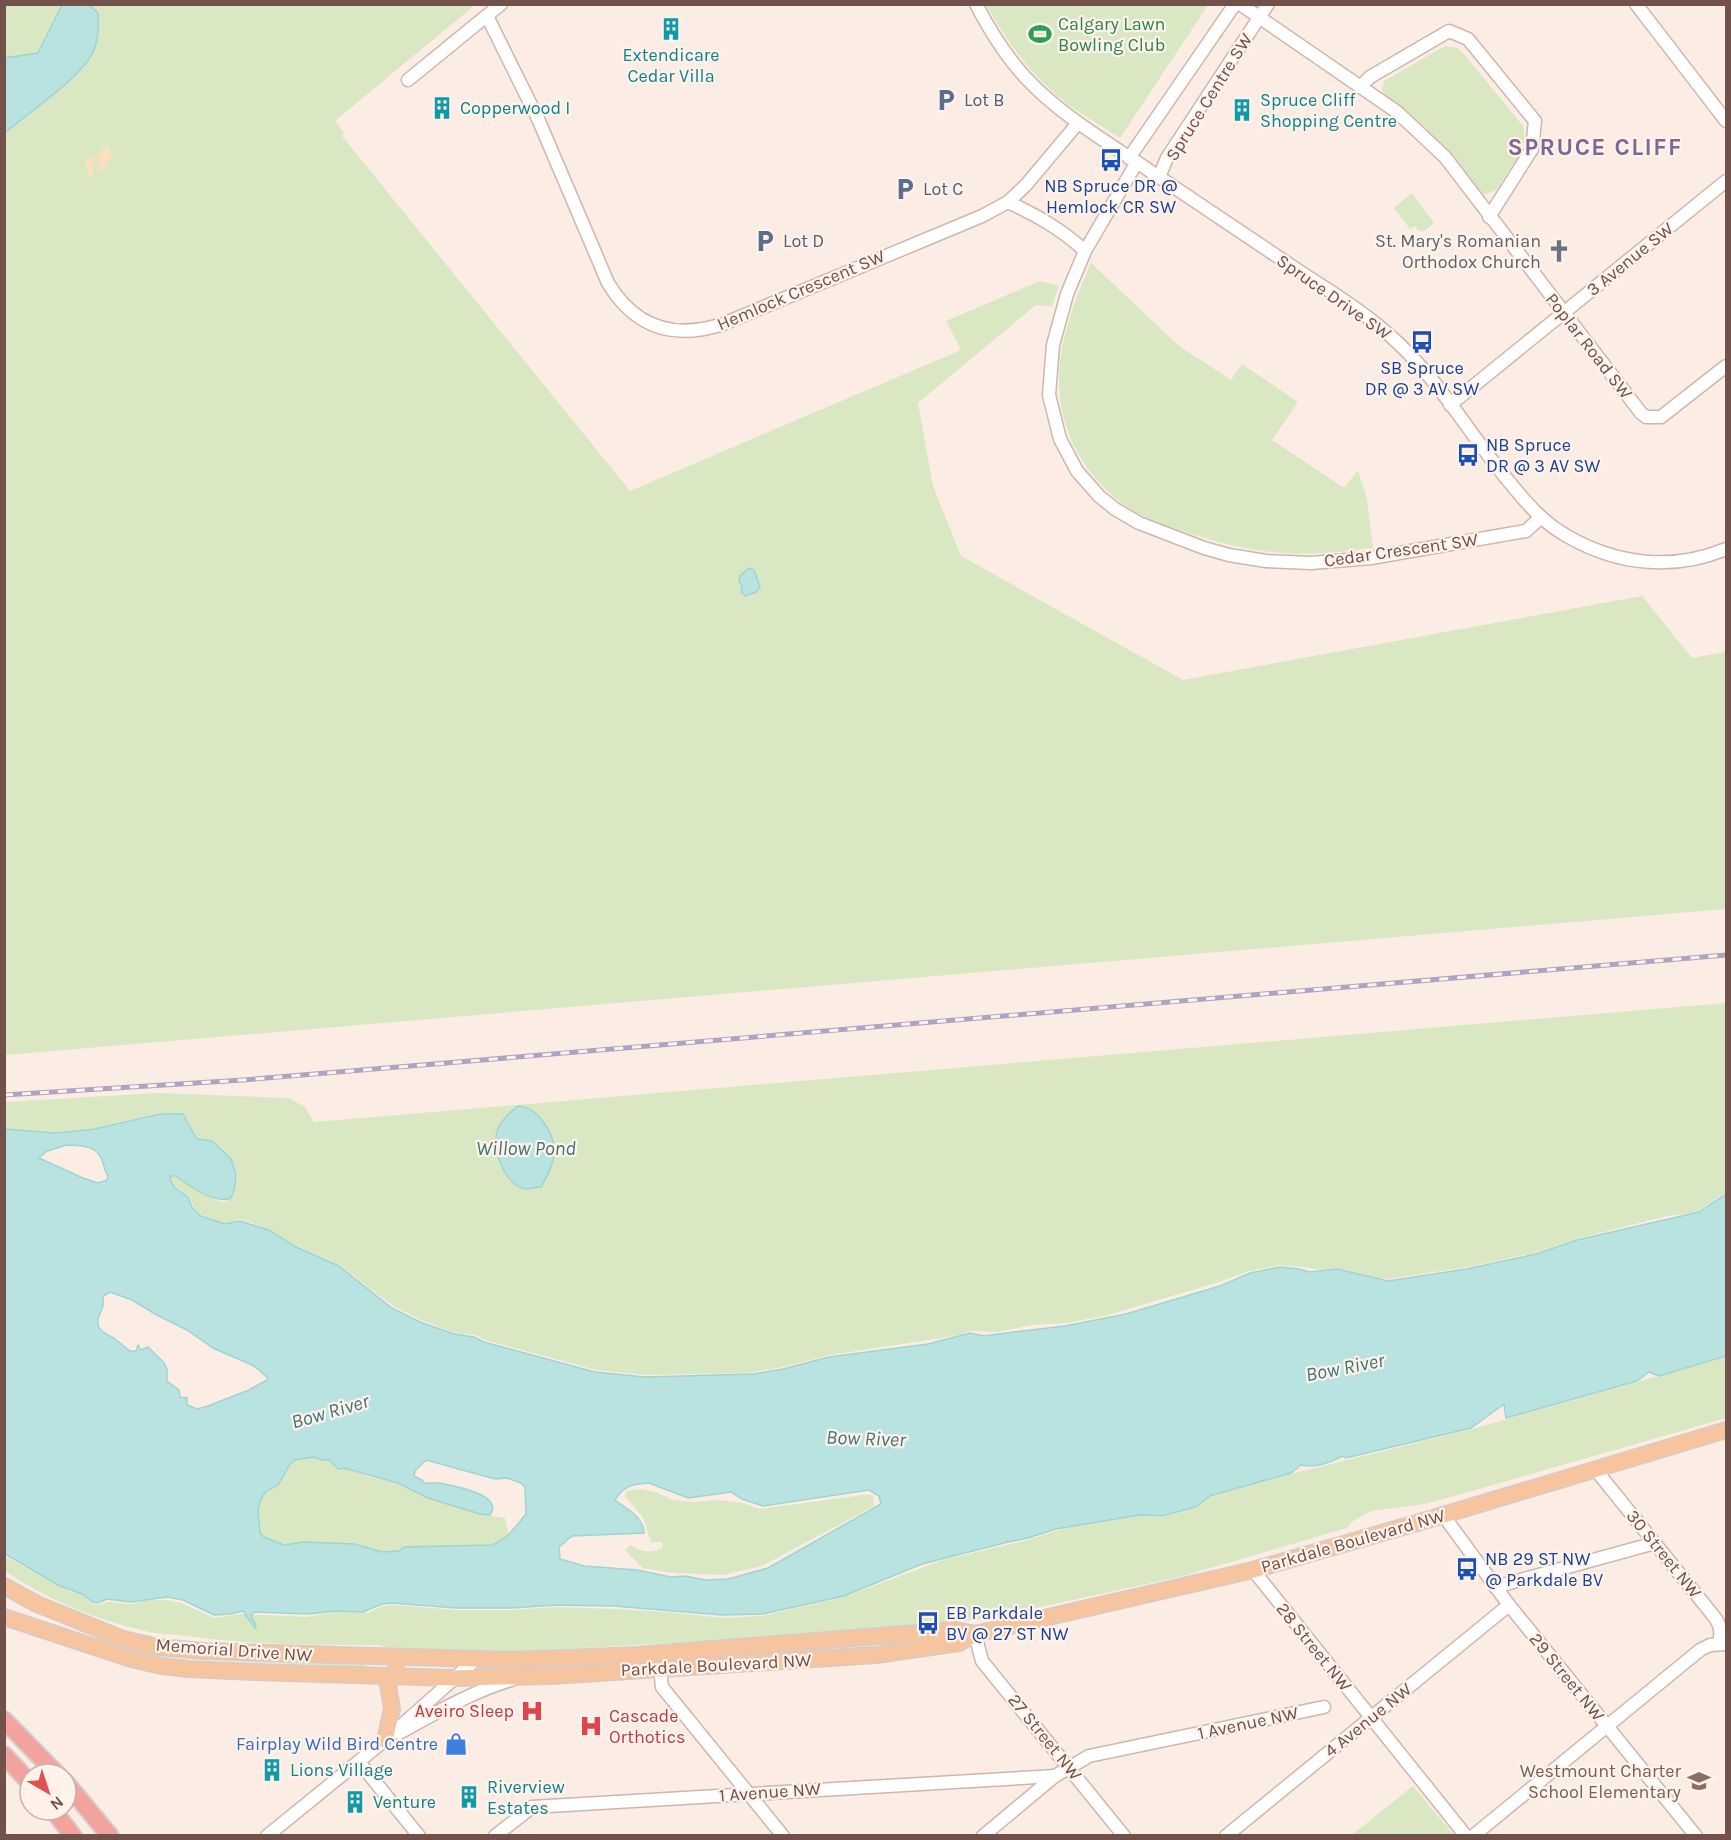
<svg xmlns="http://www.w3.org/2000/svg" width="1731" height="1840" font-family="Karla,sans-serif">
<rect width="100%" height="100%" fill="#fbede4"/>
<g fill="#d9e7c3">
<polygon points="5,5 475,5 335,121 344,133 342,136 630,491 961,350 946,321 1040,281 1059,286 1052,306 1036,305 918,403 933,486 961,556 1183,680 1642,596 1692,658 1726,652 1726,909 5,1055"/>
<path d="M986,5H1208L1120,138C1097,123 1071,109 1051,90C1024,66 1004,36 986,5Z"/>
<polygon points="1445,46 1457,48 1463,53 1523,126 1525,139 1520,154 1496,190 1486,194 1477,193 1452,156 1424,126 1387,97 1382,91 1384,81"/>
<polygon points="1412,193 1434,223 1424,231 1419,231 1415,226 1410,229 1394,208"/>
<path d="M1091,263L1179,346L1231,380L1242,364L1298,402L1272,440L1344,488L1358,470L1367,499L1373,548C1339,552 1306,556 1273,552C1248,550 1225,544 1201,537C1177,529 1151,522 1129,508C1087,480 1059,433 1059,381C1059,341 1075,299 1091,263Z"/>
<path d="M1726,1003V1192L1698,1211L1691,1213L1667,1216L1576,1239L1535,1253L1467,1267L1388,1279L1370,1277L1337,1268L1319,1270L1305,1267L1280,1265L1249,1271L1219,1282L1108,1315L1066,1323L1033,1325L997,1332L970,1331L955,1336L830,1355L783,1367L747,1373L645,1375L596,1370L485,1340L476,1335L455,1333L421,1320L393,1306L340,1265L294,1245L269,1229L240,1219L226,1224L202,1215L193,1206L189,1196L175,1187L170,1179L172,1176C191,1181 204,1200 225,1202L231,1198L236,1187L237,1175L231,1159L212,1141L198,1139L184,1114L160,1113L94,1128L56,1132L5,1129V1102L158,1093L289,1098L305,1107L314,1122Z"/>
<path d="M1726,1357V1418L1451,1497L1424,1504L1371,1511L1353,1521L1347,1528L1179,1577L989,1618L924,1626L765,1638L492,1653L395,1650L379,1645C315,1645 251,1645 187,1636C171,1634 153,1634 138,1629C88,1617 47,1599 5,1571L4,1556L69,1591L82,1594L91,1604L98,1605L108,1602L131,1604L150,1600H167L182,1603L214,1618L241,1614L306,1617L337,1612L368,1613L383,1606L393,1605L456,1610H511L555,1607L613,1609L668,1612L722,1618L762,1616L844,1597L943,1560L1028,1540L1062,1529L1139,1516L1163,1517L1197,1508L1210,1497L1291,1474L1472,1429Z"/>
<polygon points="314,1457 323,1460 329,1459 344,1468 370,1477 398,1483 428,1498 480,1514 505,1518 509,1536 502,1541 492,1545 404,1547 399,1551 382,1552 354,1544 298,1542 284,1545 264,1537 260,1533 258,1511 260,1501 266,1491 278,1485 290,1464 295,1460"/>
<path d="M639,1489L656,1492L672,1500L692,1502L718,1500L743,1503L760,1509L863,1495H873L874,1506L762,1566L723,1575L672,1573L643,1568L625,1550L631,1545C642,1553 651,1553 663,1548L662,1542H651L643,1517L625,1496L627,1491Z"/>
<path d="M120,1641L367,1661L365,1667C282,1663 203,1663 120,1646Z"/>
<polygon points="1413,1786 1454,1835 1352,1835"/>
</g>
<polygon fill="#f9e1c0" points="109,146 110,148 109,153 114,158 106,163 106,170 100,171 99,164 96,162 93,163 94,173 92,177 87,176 88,170 85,166 86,159 98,157 101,150"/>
<g fill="#b9e3e1" stroke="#a0d4d2" stroke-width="1.5" fill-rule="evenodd">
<path d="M62,5H89L98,13C98,25 99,38 94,50C82,78 28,112 5,133V58L38,53Z"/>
<polygon points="749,568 754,570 760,587 756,592 745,596 741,592 742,585 739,582 740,576"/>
<path d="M518,1106C529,1107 535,1112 542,1120C561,1145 556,1161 541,1187C536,1187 531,1189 527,1189C505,1187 495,1154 496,1136C497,1124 509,1113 518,1106Z"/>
<path d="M160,1114H183L197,1139L212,1141L231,1159L236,1175L235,1187L231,1198C215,1205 189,1186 176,1176H171L170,1179L174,1187L188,1197L192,1207L201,1216L225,1224L240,1221L269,1230L294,1246L339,1266L392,1308L420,1322L454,1334L474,1337L484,1342L595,1372L645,1377L753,1374L783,1369L829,1357L928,1344L970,1333L984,1336L998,1334L1065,1326L1126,1314L1220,1286L1250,1273L1280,1267L1300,1269L1309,1272L1337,1269L1388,1281L1466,1269L1536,1254L1577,1240L1699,1212L1726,1194V1356L1659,1376L1649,1372L1637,1381L1506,1418L1504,1404L1471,1428L1346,1458L1343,1456C1328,1463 1317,1468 1301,1465L1291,1473L1210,1496L1196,1507L1162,1516L1140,1515L1056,1529L1028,1538L1008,1542L922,1564L844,1596L762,1614L722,1615L614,1606L556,1605L511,1608H456L392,1603L382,1604L363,1612L337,1611L307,1614L255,1612L251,1615L256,1626L255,1628L243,1611L230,1614L214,1615L183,1600L167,1597L131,1602L107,1599L98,1603L92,1602L82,1594L60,1586L5,1554V1129L56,1133L94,1129ZM67,1145C79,1146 94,1145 100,1156C104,1163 104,1170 108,1176L107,1180L98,1183L83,1178L39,1158L47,1151ZM110,1292L132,1300L155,1314L187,1330L213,1348L254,1366L268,1378L267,1380L249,1390L208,1406L197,1409L187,1405V1398L180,1397L179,1390L167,1381V1369L164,1363L148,1347L141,1350L138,1345L136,1351H130C125,1347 120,1343 115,1339C108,1333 96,1333 98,1319C101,1308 104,1311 103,1296ZM314,1457L323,1460H329L338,1469L344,1468L398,1483L428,1498L480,1514L490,1515C506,1494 449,1485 438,1483C434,1482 428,1484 424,1483L422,1480L414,1476L415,1471L426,1460L495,1479L507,1478L521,1483L525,1487L526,1514C515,1527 508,1539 492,1545L404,1547L399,1551L382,1552L354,1544L303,1542L284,1545L264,1537L260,1533L258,1511L260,1501L266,1491L278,1485L290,1464L295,1460ZM649,1483L688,1498L731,1492L742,1499L763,1506L869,1490L879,1496L881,1504L768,1568L728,1579L706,1580L685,1576L671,1577L637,1570L584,1566L560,1559L559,1547L572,1536L644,1533C644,1517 626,1509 615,1500C623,1486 633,1484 649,1483Z"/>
</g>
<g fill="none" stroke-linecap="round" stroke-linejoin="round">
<g stroke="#ceb6ae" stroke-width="15">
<g id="minor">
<path d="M976,4C990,31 1005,55 1025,77C1060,115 1107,142 1150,171C1202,206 1255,241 1308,277C1339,297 1371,317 1398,343C1442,384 1472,438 1511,484C1528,505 1544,523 1567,536C1617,565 1673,571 1726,549"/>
<polyline points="1240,4 1397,112 1445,157 1641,413 1646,417 1661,417 1726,366"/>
<polyline points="1636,4 1726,121"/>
<path d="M487,16L539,121L608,283C635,328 674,340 723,324L982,216L1008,202L1026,185L1078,123"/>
<polyline points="408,80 501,4"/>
<polyline points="1360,87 1370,77 1449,31 1468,39 1535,121 1532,149 1489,217"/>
<polyline points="1129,158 1235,4"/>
<polyline points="1137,162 1085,251 1067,294 1053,345 1049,395 1060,439 1077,471 1099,496 1115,509 1139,523 1204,548 1229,555 1266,561 1311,563 1371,558 1526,531 1540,518"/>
<polyline points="1159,177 1167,158 1268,4"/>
<path d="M1008,202C1038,216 1061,229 1085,251"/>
<polyline points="1450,405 1726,181"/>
<path d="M1595,1469L1716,1619C1721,1627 1721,1634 1719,1644"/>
<polyline points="1443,1515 1509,1605 1696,1836"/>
<polyline points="1253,1570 1466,1836"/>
<polyline points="1495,1587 1655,1543"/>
<polyline points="975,1634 982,1661 1124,1836"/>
<polyline points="660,1668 662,1687 783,1836"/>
<path d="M399,1733C436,1713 471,1692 511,1680"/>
<polyline points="359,1762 419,1836"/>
<polyline points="267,1836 385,1740 475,1660"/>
<polyline points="495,1836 532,1807 1055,1776"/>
<polyline points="983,1836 1055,1776 1089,1756 1324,1707"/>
<polyline points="1226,1836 1509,1605"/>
<polyline points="1473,1836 1700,1650 1710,1645 1726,1644"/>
</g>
</g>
<g stroke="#d5cbc9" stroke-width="18">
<g id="major">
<polyline points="4,1586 37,1604 123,1639 158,1647 203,1651 513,1660 637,1655 955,1630 975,1634"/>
<polyline points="4,1617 131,1659 162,1666 188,1669 255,1672 454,1678 552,1676 876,1655 959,1643 975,1634 1253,1570 1427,1520 1726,1430"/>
<polyline points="385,1740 392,1709 388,1685 396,1669"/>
</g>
</g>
<g stroke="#d5cbc9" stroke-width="20">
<g id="highway">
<polyline points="4,1720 57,1774"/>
<polyline points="4,1755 30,1783"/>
<polyline points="66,1783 110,1836"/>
<polyline points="53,1810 73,1836"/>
</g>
</g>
<use href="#minor" stroke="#fff" stroke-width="12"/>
<use href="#major" stroke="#f6c59f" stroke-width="15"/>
<use href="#highway" stroke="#f2a39e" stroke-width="16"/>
<g stroke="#aea3c3" stroke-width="5">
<polyline id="rail" points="4,1095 243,1080 470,1061 1726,955"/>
</g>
<use href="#rail" stroke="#fef2ea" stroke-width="3" stroke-dasharray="9" stroke-linecap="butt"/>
</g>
<defs>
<g id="building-bare" transform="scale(1.8)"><path d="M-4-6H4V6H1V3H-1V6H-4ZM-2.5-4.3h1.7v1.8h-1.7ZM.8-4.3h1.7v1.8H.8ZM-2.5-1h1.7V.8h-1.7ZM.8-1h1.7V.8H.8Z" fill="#0f9aa8" stroke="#fef2ea" stroke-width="2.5" paint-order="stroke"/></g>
<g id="stadium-bare" transform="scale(1.8)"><path d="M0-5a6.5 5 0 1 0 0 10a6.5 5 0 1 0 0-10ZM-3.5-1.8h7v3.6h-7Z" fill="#2e9e5b" stroke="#fef2ea" stroke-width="2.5" paint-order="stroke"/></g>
<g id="parking-bare" transform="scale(1.8)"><path d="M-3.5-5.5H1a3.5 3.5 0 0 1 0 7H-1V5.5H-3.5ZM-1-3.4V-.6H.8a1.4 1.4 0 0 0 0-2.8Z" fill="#5c6f8a" stroke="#fef2ea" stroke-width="2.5" paint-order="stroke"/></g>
<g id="bus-bare" transform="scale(1.8)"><path d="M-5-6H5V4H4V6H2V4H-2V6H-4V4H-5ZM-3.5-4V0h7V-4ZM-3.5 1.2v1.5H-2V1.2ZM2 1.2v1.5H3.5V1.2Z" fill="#1a4fb4" stroke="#fef2ea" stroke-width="2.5" paint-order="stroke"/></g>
<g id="church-bare" transform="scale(1.8)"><path d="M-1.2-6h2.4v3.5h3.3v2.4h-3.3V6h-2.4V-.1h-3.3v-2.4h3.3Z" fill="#6b7280" stroke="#fef2ea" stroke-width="2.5" paint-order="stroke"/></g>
<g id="hospital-bare" transform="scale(1.8)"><path d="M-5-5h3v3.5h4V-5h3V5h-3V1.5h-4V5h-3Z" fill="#e0444e" stroke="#fef2ea" stroke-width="2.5" paint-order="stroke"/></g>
<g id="shop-bare" transform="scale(1.8)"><path d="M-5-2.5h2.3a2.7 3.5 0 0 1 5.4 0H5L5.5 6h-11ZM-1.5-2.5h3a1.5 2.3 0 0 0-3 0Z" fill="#3f7fe0" stroke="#fef2ea" stroke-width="2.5" paint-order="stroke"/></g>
<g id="school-bare" transform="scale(1.8)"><path d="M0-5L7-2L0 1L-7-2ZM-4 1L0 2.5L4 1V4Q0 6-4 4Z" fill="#8d6e63" stroke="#fef2ea" stroke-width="2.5" paint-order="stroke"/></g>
</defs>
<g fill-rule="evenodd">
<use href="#building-bare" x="671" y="29"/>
<use href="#stadium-bare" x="1040" y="34"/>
<use href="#parking-bare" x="946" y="100"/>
<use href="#building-bare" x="442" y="108"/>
<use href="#building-bare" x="1242" y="110"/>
<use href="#bus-bare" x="1111" y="160"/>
<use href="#parking-bare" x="905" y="189"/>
<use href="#parking-bare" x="765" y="241"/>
<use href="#church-bare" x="1559" y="251"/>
<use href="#bus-bare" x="1422" y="342"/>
<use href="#bus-bare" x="1468" y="455"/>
<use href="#bus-bare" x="1467" y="1569"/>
<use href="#bus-bare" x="928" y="1623"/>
<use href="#hospital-bare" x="532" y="1711"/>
<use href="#hospital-bare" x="591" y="1726"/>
<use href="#shop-bare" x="456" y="1744"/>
<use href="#building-bare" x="272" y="1770"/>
<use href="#school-bare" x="1699" y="1781"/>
<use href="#building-bare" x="469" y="1797"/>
<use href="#building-bare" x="355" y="1802"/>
</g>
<g text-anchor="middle" stroke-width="4.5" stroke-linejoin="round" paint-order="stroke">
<g font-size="18" fill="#27864d" stroke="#fef2ea" text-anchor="start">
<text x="1058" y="30">Calgary Lawn<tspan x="1058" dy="21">Bowling Club</tspan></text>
</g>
<g font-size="18" fill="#0d838f" stroke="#fef2ea" text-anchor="start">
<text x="671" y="61" text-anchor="middle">Extendicare<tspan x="671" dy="21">Cedar Villa</tspan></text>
<text x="1260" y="106">Spruce Cliff<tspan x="1260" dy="21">Shopping Centre</tspan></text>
<text x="460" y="114">Copperwood I</text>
<text x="290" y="1776">Lions Village</text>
<text x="487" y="1793">Riverview<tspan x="487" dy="21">Estates</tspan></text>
<text x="373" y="1808">Venture</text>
</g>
<g font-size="18" fill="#72514b" stroke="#fef2ea">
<text transform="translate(1209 97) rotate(-58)" y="6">Spruce Centre SW</text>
<text transform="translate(1630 259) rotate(-39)" y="6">3 Avenue SW</text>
<text transform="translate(801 290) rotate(-23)" y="6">Hemlock Crescent SW</text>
<text transform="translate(1334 297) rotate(35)" y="6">Spruce Drive SW</text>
<text transform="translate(1589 346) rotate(52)" y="6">Poplar Road SW</text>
<text transform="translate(1401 550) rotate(-8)" y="6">Cedar Crescent SW</text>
<text transform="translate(1353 1541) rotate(-16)" y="6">Parkdale Boulevard NW</text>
<text transform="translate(1664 1554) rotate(51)" y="6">30 Street NW</text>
<text transform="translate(1314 1647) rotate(51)" y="6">28 Street NW</text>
<text transform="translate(234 1650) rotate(4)" y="6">Memorial Drive NW</text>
<text transform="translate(716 1665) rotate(-3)" y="6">Parkdale Boulevard NW</text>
<text transform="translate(1567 1677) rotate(51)" y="6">29 Street NW</text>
<text transform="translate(1368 1720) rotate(-39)" y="6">4 Avenue NW</text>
<text transform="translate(1248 1723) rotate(-12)" y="6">1 Avenue NW</text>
<text transform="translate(1045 1737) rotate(51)" y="6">27 Street NW</text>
<text transform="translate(770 1792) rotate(-4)" y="6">1 Avenue NW</text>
</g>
<g font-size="18" fill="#4e5e75" stroke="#fef2ea" text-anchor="start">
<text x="964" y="106">Lot B</text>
<text x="923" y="195">Lot C</text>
<text x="783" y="247">Lot D</text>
</g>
<g font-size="18" fill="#164399" stroke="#fef2ea" text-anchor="start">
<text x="1111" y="192" text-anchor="middle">NB Spruce DR @<tspan x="1111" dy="21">Hemlock CR SW</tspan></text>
<text x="1422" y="374" text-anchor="middle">SB Spruce<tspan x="1422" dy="21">DR @ 3 AV SW</tspan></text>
<text x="1486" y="451">NB Spruce<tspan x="1486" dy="21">DR @ 3 AV SW</tspan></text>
<text x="1485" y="1565">NB 29 ST NW<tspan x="1485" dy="21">@ Parkdale BV</tspan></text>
<text x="946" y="1619">EB Parkdale<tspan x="946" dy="21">BV @ 27 ST NW</tspan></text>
</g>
<g font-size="18" fill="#5b616d" stroke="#fef2ea" text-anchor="end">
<text x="1541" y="247">St. Mary's Romanian<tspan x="1541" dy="21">Orthodox Church</tspan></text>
</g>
<g font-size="18" fill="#be3a42" stroke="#fef2ea" text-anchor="end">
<text x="514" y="1717">Aveiro Sleep</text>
<text x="609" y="1722" text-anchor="start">Cascade<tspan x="609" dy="21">Orthotics</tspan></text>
</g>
<g font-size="18" fill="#366cbe" stroke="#fef2ea" text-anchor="end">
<text x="438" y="1750">Fairplay Wild Bird Centre</text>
</g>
<g font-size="18" fill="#785e54" stroke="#fef2ea" text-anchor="end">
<text x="1681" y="1777">Westmount Charter<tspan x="1681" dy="21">School Elementary</tspan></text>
</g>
<g font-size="20" font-style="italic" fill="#407675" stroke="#fef2ea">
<text x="526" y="1155">Willow Pond</text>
<text transform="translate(1345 1367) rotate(-11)" y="7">Bow River</text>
<text transform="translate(330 1411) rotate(-16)" y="7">Bow River</text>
<text transform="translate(866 1438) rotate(2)" y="7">Bow River</text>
</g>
<g font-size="24" font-weight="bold" letter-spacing="1.5" fill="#7c6795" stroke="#fef2ea">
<text x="1595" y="155">SPRUCE CLIFF</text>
</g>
</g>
<rect width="1731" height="1840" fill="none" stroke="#72514b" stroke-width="12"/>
<g transform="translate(48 1792) rotate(141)"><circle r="28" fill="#fef2ea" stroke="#c6b2aa" stroke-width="1.5"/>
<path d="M0-4.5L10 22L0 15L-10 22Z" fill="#de534f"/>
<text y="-9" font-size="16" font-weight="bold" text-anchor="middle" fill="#72514b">N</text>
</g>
</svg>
